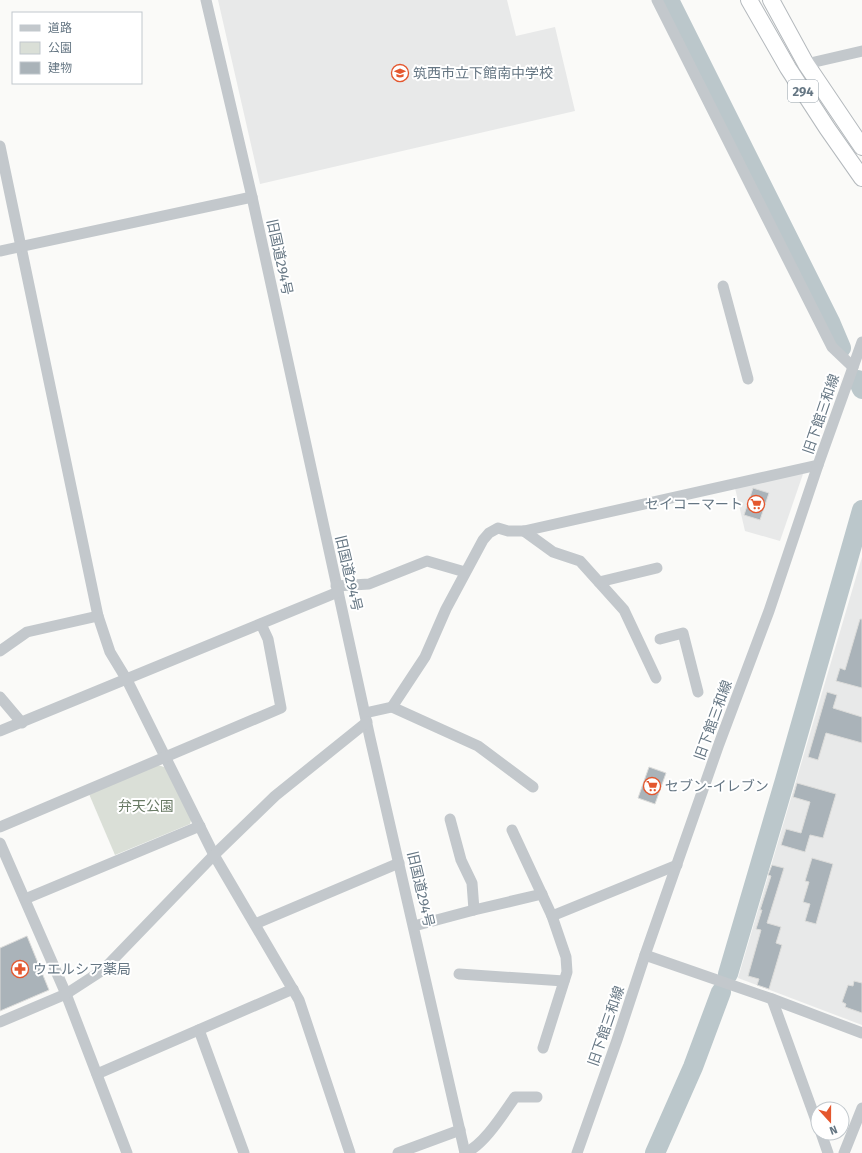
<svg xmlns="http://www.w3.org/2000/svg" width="862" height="1153" font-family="'Fira Sans','Noto Sans JP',sans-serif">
<rect width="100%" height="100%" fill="#fafaf8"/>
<g fill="#e8e9e9">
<polygon points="218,0 507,0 516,36 555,27 575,111 260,184"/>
<polygon points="804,471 780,541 745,531 735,488"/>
<polygon points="862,557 862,1025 738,978"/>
</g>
<polygon fill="#dadfd7" points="158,765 167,768 193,814 190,824 115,855 89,794"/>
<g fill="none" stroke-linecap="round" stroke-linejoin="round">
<g stroke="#bbc7cb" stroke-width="20">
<polyline points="669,0 830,322 841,348"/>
<polyline points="858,380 862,389"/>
<polyline points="728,974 785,780 862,510"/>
<polyline points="655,1153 693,1067 721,992"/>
</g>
</g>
<g fill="#aab3b9" stroke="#dcdcda">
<polygon points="753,488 769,493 760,520 744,515"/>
<polygon points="860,619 862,619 862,688 836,681 840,668 845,670"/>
<polygon points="827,692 837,695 833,708 862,717 862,743 826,733 818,760 808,757"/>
<polygon points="649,767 666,773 655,804 638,798"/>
<polygon points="797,783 836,794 823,838 810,835 805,852 781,845 786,829 801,833 810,802 793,797"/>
<polygon points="812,858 833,864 816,924 805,921 810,904 803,902 809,882 805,881"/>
<polygon points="772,865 784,868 767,923 781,927 776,943 782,945 769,989 757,985 759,979 748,976 761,930 756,929 762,910 760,910 771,876 768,875"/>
<polygon points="27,936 49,990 0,1011 0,948"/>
<polygon points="854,981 862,983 862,1013 845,1007 846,1004 842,1002 848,985 853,986"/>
</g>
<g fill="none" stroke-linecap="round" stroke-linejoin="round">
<g stroke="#b4b9bd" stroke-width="18">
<g id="highway">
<polyline points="749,0 788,68 827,128 862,178"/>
<polyline points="771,0 806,64 862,147"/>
</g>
</g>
<g stroke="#c3c8cc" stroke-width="11">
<polyline points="206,0 252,197 370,738 465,1153"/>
<polyline points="657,0 832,347 853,367"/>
<polyline points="806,64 862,51"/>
<polyline points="0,146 98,616 110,652 127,680 214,855 299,1000 350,1153"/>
<polyline points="0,251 252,197"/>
<polyline points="723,286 748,379"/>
<polyline points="524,531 553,552 580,561 624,610 656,678"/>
<polyline points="599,582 657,568"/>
<polyline points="336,586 369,584 427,561 465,572"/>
<polyline points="660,639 683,633 698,692"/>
<polyline points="0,651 27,632 98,616"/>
<polyline points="0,697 22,723"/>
<polyline points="392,707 478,746 533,787"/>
<polyline points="365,713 392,707 425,657 446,609 483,540 489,533 498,528 508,531 524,531 818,465"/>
<polyline points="0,731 338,592"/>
<polyline points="450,819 461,860 472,883 474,910"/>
<polyline points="0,827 281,708 268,639 261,624"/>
<polyline points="512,830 552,916 677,865"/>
<polyline points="0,843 66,994 127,1153"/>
<polyline points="25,899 200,826"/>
<polyline points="255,924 399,863"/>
<polyline points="414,926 474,910 542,894"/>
<polyline points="645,955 772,999 862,1033"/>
<polyline points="459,974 564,981"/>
<polyline points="772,999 818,1126"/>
<polyline points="0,1022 66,994 103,970 214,855 275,796 367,722"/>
<polyline points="199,1030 244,1153"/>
<polyline points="543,1048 567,972 566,957 552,916"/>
<polyline points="97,1074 293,989"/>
<polyline points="821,1133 828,1153"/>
<polyline points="398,1153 460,1130"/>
<path d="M465,1153C484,1145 503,1114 515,1097H537"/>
<polyline points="577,1153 617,1040 645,955 719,744 769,611 818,465 862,342"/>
<polyline points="844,1153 862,1108"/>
</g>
<use href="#highway" stroke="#fff" stroke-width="16"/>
</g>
<defs>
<g id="school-ring" transform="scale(0.9)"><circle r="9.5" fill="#fff" stroke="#e4572e" stroke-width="1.5"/><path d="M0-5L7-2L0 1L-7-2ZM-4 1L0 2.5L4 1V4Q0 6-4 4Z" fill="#e4572e"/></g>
<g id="supermarket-ring" transform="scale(0.9)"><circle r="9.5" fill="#fff" stroke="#e4572e" stroke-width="1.5"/><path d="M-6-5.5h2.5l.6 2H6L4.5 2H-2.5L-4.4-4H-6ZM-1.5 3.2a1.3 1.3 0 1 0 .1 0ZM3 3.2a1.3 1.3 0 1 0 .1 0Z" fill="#e4572e"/></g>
<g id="pharmacy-ring" transform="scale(0.9)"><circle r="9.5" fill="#fff" stroke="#e4572e" stroke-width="1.5"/><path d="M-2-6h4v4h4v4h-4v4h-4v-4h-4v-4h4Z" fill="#e4572e"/></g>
</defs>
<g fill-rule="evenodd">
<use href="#school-ring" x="400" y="73"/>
<use href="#supermarket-ring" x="756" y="504"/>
<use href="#supermarket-ring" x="652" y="786"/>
<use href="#pharmacy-ring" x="20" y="969"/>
</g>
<g text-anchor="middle" stroke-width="4" stroke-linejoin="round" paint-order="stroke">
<rect fill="#fff" stroke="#939fa8" stroke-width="1" x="788" y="80" width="30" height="22" rx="3"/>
<g font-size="13" font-weight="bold" fill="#657683">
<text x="803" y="96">294</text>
</g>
<g font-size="14" fill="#657683" stroke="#fff" text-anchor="start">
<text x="413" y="78">筑西市立下館南中学校</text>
<text x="743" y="509" text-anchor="end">セイコーマート</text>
<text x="665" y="791">セブン-イレブン</text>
<text x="33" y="974">ウエルシア薬局</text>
</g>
<g font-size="14" fill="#657683" stroke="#fff">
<text transform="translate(280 257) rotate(78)" y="5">旧国道294号</text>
<text transform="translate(821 414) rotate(-71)" y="5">旧下館三和線</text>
<text transform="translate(349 573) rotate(77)" y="5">旧国道294号</text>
<text transform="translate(713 720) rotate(-70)" y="5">旧下館三和線</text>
<text transform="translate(421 889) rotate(77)" y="5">旧国道294号</text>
<text transform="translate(606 1026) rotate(-71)" y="5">旧下館三和線</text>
</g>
<g font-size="14" fill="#687a64" stroke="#fff">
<text x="146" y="811">弁天公園</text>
</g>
</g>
<rect x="12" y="12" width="130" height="72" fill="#ffffff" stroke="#c1c8cd"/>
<rect x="20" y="25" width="20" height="6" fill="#c3c8cc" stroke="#c1c8cd"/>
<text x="48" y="32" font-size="12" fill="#657683">道路</text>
<rect x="20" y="42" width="20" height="12" fill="#dadfd7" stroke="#c1c8cd"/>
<text x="48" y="52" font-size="12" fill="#657683">公園</text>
<rect x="20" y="62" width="20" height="12" fill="#aab3b9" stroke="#c1c8cd"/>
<text x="48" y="72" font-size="12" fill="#657683">建物</text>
<g transform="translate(830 1121) rotate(159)"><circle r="19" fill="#ffffff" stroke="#c1c8cd"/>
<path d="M0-3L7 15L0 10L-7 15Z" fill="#e4572e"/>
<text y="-6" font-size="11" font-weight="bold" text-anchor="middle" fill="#657683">N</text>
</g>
</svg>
